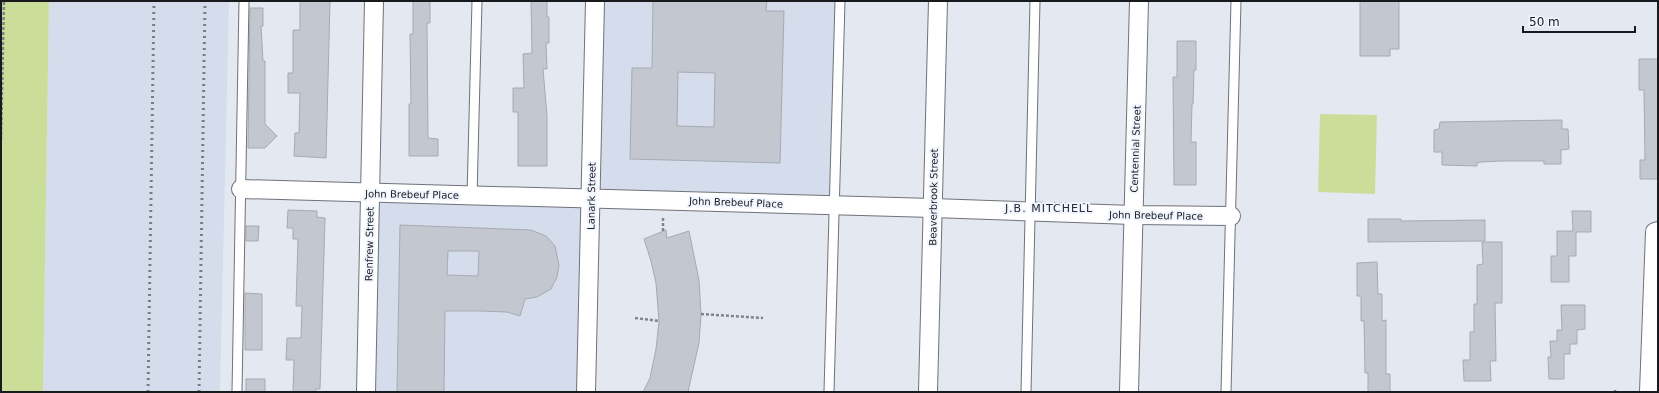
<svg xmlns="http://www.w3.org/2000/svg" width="1659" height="393" font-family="'DejaVu Sans',sans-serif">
<rect width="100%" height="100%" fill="#e4e8f1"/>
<g fill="#d5dcec">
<polygon points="49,1 229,1 220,392 43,392"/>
<polygon points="595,1 840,1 834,205 591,199 586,392 366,392 370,193 590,199"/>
</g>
<g fill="#cbde99">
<polygon points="1,1 49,1 43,392 1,392"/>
<polygon points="1320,114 1377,115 1375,194 1318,192"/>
</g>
<g fill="#c3c7d0" stroke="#a6aab2" fill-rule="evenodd">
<polygon points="300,1 330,1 326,158 294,156 295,133 299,133 300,93 288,93 288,73 293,73 293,30 300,30"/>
<polygon points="413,1 430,1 430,23 427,23 428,138 438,139 438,156 409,156 409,104 411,104 410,34 413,34"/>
<polygon points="531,1 547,1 547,17 549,17 549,43 546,43 547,69 543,69 547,116 547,166 518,166 518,112 513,112 513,88 524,88 523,54 532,53"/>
<path d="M653,1H767L766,11H784L780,163L630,159L632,68H652ZM678,72L715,73L714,127L677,126Z"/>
<polygon points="1360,1 1399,1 1399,49 1390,49 1390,56 1360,56"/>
<polygon points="250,8 263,8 263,26 261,26 263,61 265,61 265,124 277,136 265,148 248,148"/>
<polygon points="1177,41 1196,41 1196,70 1194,70 1193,104 1192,104 1191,142 1196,142 1196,185 1174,185 1173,77 1177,77"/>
<polygon points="1639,59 1658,59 1658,179 1640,179 1640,160 1645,160 1644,90 1639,90"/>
<polygon points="1562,120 1562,129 1568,129 1569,149 1561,150 1561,164 1544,164 1544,161 1501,161 1481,162 1477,163 1477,166 1442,165 1442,152 1434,152 1434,130 1439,129 1440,122"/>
<polygon points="288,210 317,211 317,217 325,218 320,389 316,389 316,392 293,392 294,360 286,360 287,338 301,338 302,306 296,306 298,239 293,239 293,228 287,228"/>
<polygon points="1572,211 1591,211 1591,232 1576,232 1576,256 1569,256 1569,282 1551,282 1551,256 1557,256 1557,231 1573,231"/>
<polygon points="1368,219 1401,219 1401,221 1485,220 1485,241 1368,242"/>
<path d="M400,225L531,230L546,236L555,246L559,265L557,277L551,289L537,297L525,299L520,316L507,312L481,311H445L444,392H397ZM448,251H479L478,276L447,275Z"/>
<polygon points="246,226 259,226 258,241 246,241"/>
<polygon points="666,230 667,238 689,231 699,280 701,314 699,343 688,392 643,392 650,378 656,349 659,321 656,283 651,261 644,239"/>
<polygon points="1482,242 1502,242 1502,303 1495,303 1496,361 1490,361 1491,381 1464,381 1463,360 1470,360 1470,332 1474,332 1474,304 1477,304 1477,265 1483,264"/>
<polygon points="1377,262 1378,294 1382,294 1382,321 1386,320 1386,374 1390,374 1390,392 1368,392 1368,373 1365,373 1364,321 1361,321 1361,296 1357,296 1357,263"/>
<polygon points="245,293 262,294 262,350 245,350"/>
<polygon points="1561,305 1585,305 1585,329 1577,330 1577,344 1570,344 1570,354 1564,354 1564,379 1549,379 1548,357 1551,357 1550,341 1557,341 1557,330 1562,330"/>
<rect x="246" y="379" width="19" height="13"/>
</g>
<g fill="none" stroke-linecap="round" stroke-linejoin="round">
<g stroke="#6f727a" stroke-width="11">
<g id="service">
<polyline points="472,196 477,1"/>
<polyline points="237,392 244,1"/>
<polyline points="829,392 840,1"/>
<polyline points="1026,392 1035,1"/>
<polyline points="1226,392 1236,1"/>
</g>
</g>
<g stroke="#6f727a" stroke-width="20">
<g id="minor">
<polyline points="241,189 933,208 1133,215 1231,216"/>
<polyline points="366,392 374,1"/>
<polyline points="586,392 595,1"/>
<polyline points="928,392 938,1"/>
<polyline points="1129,392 1139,1"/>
<polyline points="1649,392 1655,232 1658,231"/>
</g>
</g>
<g stroke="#808389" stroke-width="2.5" stroke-dasharray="3 2" stroke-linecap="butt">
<polyline points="1,140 4,1"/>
<polyline points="663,231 663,217"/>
<polyline points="701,314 763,318"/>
<polyline points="635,318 659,321"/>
<polyline points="1615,390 1615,392"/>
</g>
<use href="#service" stroke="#fff" stroke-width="9"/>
<use href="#minor" stroke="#fff" stroke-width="18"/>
<g stroke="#7b7d83" stroke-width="3" stroke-dasharray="2 4" stroke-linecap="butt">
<polyline points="148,392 154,1"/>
<polyline points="199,392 205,1"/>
</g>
</g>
<g text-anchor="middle" stroke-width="4" stroke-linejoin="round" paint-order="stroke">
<g font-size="10" fill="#191a1d" stroke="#f1f5ff">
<text transform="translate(1135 149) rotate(-88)" y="4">Centennial Street</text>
<text transform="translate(412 194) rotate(1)" y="4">John Brebeuf Place</text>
<text transform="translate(591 196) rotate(-89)" y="4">Lanark Street</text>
<text transform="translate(933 197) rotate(-89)" y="4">Beaverbrook Street</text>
<text transform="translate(736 202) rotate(2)" y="4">John Brebeuf Place</text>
<text transform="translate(1156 215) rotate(1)" y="4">John Brebeuf Place</text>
<text transform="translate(369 244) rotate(-89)" y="4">Renfrew Street</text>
</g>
<g font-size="11" letter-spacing="1" fill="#272a30" stroke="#f1f5ff">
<text x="1049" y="212">J.B. MITCHELL</text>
</g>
</g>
<rect width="1659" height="393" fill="none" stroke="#191a1d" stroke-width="4"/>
<path d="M1523 26v6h112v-6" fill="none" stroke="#191a1d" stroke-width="2"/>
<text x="1529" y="26" font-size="12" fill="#191a1d" stroke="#f1f5ff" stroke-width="3" paint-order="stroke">50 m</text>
</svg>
